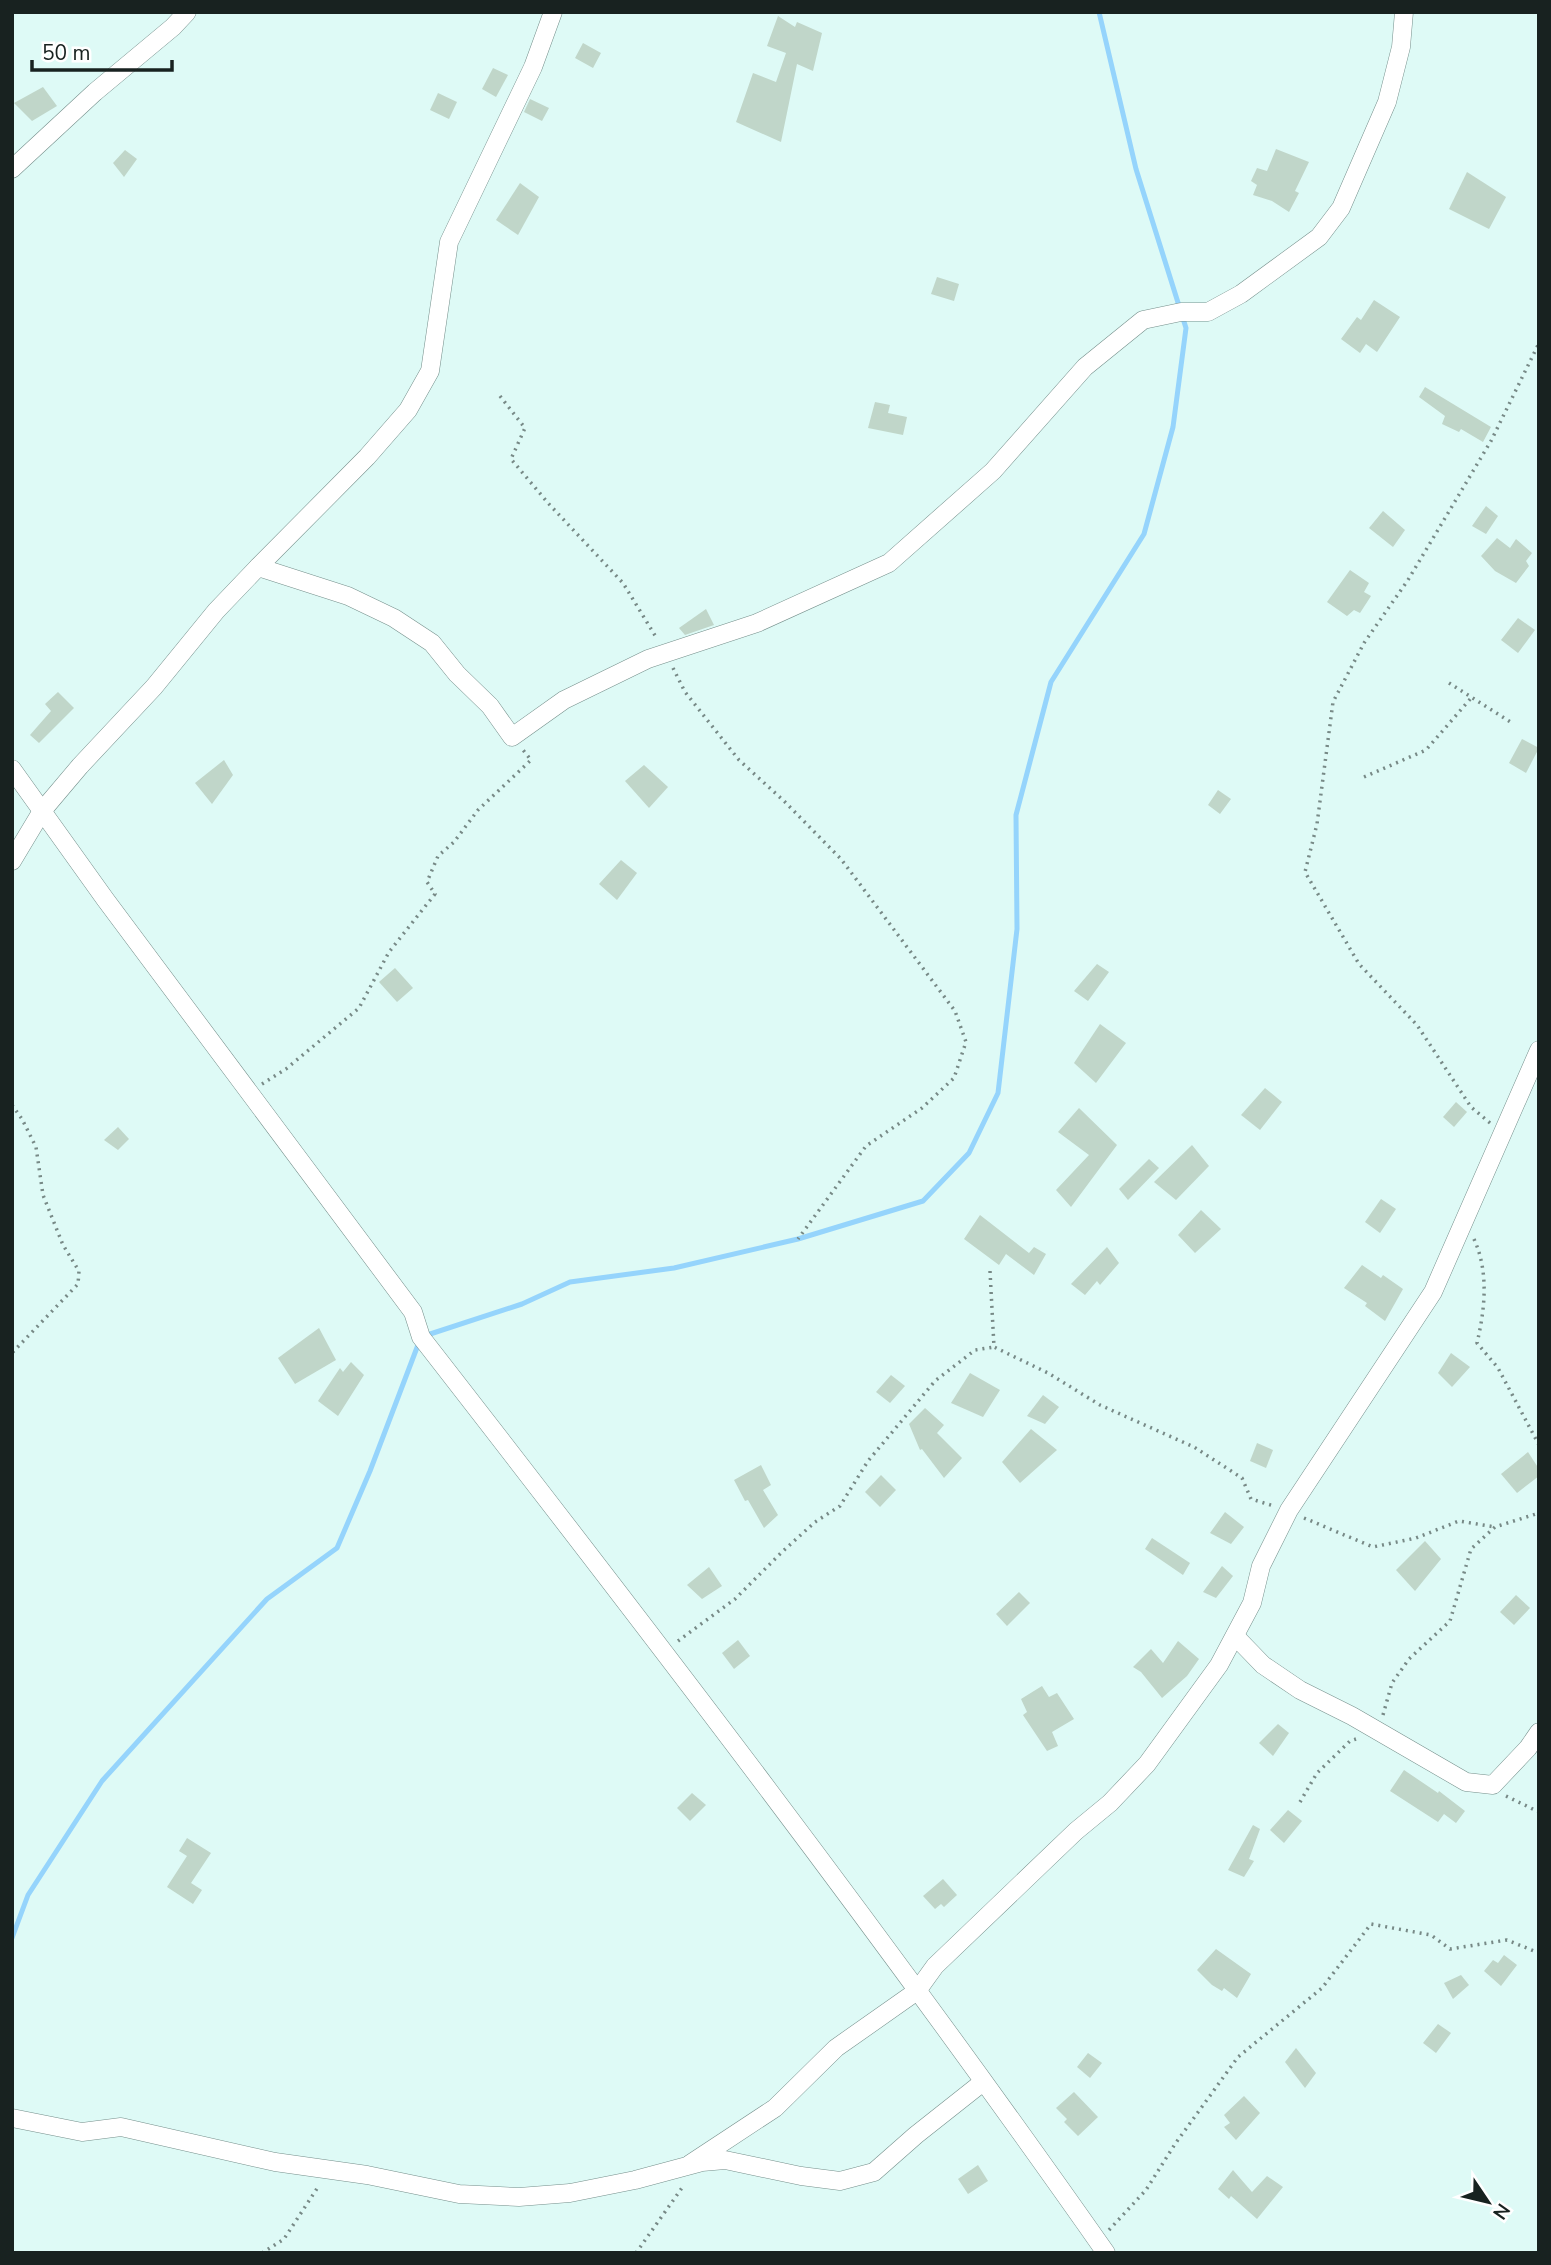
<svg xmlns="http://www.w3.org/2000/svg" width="1551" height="2265" font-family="'Nunito Sans',sans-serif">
<rect width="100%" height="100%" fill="#defaf6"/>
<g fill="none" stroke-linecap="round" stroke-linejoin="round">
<polyline stroke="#95d4fc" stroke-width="5" points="12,1938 28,1895 102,1781 267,1599 337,1548 370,1471 421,1337 522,1304 570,1282 674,1268 798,1239 923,1201 969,1153 998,1093 1017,929 1016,815 1051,682 1144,534 1173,427 1186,328 1136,169 1099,12"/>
</g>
<g fill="#c0d6c9">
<polygon points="778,16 795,27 797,22 822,33 813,71 797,64 781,142 736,122 753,73 776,82 786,53 767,46"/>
<polygon points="583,43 601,53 593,68 575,58"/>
<polygon points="493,68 508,75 496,97 482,89"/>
<polygon points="43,87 57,106 32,121 14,103"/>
<polygon points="438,93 457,102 449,119 430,110"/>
<polygon points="530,99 549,108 542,121 524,112"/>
<polygon points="1276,149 1309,162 1295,191 1299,193 1289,212 1272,201 1253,195 1257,185 1251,181 1257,168 1267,171"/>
<polygon points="125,150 137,159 124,177 113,163"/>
<polygon points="1467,172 1506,197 1489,229 1449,209"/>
<polygon points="520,183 539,197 518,235 496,220"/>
<polygon points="937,277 959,284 954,301 931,294"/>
<polygon points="1374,300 1400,317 1377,352 1366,344 1360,353 1341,339 1357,317 1361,320"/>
<polygon points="1425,387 1491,427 1483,442 1461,429 1459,432 1442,424 1445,416 1419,397"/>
<polygon points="875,402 890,405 888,413 907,417 903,435 868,428"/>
<polygon points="1486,506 1498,516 1486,534 1472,526"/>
<polygon points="1383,511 1405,530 1393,547 1369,528"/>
<polygon points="1497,538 1510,548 1516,539 1532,553 1526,561 1529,566 1516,583 1495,571 1481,556"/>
<polygon points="1350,570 1369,583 1364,592 1371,596 1360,613 1354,610 1347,616 1327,602"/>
<polygon points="706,609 714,625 685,635 679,628"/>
<polygon points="1518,618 1535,630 1518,653 1501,640"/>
<polygon points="58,692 74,708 39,743 30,735 51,711 45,704"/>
<polygon points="1522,739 1539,748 1526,773 1509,763"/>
<polygon points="224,760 233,775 212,804 195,783"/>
<polygon points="644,765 668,787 649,808 625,781"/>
<polygon points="1218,790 1231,799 1220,814 1208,805"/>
<polygon points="621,860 637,873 617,900 599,884"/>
<polygon points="1097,964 1109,972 1088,1001 1074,991"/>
<polygon points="395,968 413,988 397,1002 379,982"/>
<polygon points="1100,1024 1126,1043 1096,1083 1074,1063"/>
<polygon points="1265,1088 1282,1102 1260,1130 1241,1115"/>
<polygon points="1456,1102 1467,1112 1454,1127 1443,1117"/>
<polygon points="1079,1108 1117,1145 1071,1207 1056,1190 1089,1155 1058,1132"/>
<polygon points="118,1127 129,1139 118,1150 104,1140"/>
<polygon points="1192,1145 1209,1166 1176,1200 1154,1182"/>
<polygon points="1149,1159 1159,1168 1128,1200 1119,1189"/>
<polygon points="1381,1199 1396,1209 1380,1233 1365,1222"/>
<polygon points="1201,1210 1221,1229 1195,1253 1178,1235"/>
<polygon points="980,1215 1029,1253 1034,1247 1046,1254 1034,1275 1006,1254 999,1265 964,1239"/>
<polygon points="1107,1247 1119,1263 1100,1285 1097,1281 1085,1295 1071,1284"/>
<polygon points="1362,1265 1381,1278 1383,1275 1403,1289 1385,1321 1365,1306 1367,1303 1344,1288"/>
<polygon points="319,1328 336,1360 295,1384 278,1358"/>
<polygon points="1451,1353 1470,1367 1452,1387 1438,1373"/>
<polygon points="351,1362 364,1375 338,1416 318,1401 340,1368 343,1372"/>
<polygon points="970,1373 1000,1390 983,1417 951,1403"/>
<polygon points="891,1375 905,1386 890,1403 876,1392"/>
<polygon points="1043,1395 1059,1407 1045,1424 1027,1416"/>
<polygon points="925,1408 944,1425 937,1433 962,1458 944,1478 922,1449 920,1450 909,1424"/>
<polygon points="1031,1429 1057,1450 1020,1483 1002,1462"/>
<polygon points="1257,1443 1273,1450 1266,1468 1250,1461"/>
<polygon points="1528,1452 1539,1469 1539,1476 1517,1493 1501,1474"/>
<polygon points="761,1465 771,1485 763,1490 778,1515 764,1528 748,1500 745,1501 734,1480"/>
<polygon points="881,1475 896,1490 880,1507 865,1492"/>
<polygon points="1225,1512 1244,1527 1231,1544 1210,1533"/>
<polygon points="1152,1538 1190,1563 1183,1575 1145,1549"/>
<polygon points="1425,1541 1441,1559 1415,1591 1396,1570"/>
<polygon points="1222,1566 1233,1576 1216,1598 1203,1592"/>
<polygon points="709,1567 722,1586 702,1599 687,1585"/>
<polygon points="1019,1592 1030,1603 1007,1626 996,1614"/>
<polygon points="1516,1595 1530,1608 1514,1625 1500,1612"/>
<polygon points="738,1640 750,1656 734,1669 722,1653"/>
<polygon points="1178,1641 1199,1659 1187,1676 1162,1698 1141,1672 1133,1667 1151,1649 1163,1663"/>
<polygon points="1042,1686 1049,1697 1057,1693 1074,1719 1052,1732 1058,1746 1047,1751 1023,1715 1027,1712 1021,1699"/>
<polygon points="1278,1724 1289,1733 1273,1756 1259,1743"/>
<polygon points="1404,1770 1438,1793 1439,1791 1465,1811 1456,1823 1444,1814 1438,1822 1390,1791"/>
<polygon points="692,1793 706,1805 690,1821 677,1808"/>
<polygon points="1288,1810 1302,1821 1284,1843 1270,1830"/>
<polygon points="1253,1825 1260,1829 1249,1859 1254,1861 1244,1877 1228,1870"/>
<polygon points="187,1838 211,1853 191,1883 202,1890 193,1904 167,1887 187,1856 179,1851"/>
<polygon points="943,1879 957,1895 944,1907 941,1904 935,1909 923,1896"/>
<polygon points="1216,1949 1251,1974 1237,1998 1224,1988 1222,1991 1212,1985 1197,1970"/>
<polygon points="1504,1955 1517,1965 1501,1986 1484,1971 1493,1960 1498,1963"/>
<polygon points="1461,1975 1469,1985 1453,1999 1444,1983"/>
<polygon points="1438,2024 1451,2033 1436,2053 1423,2043"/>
<polygon points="1296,2048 1316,2073 1305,2088 1285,2062"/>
<polygon points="1088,2053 1102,2063 1090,2078 1077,2067"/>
<polygon points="1074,2092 1098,2117 1078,2136 1064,2122 1067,2119 1056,2108"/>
<polygon points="1244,2096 1260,2113 1236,2140 1224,2127 1230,2123 1224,2115"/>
<polygon points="978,2165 988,2181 968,2194 958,2179"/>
<polygon points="1233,2170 1252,2192 1267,2176 1283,2187 1257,2219 1231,2196 1229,2199 1218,2189"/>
</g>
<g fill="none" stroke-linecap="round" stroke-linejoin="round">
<g stroke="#758f8b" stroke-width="19">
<g id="minor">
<polyline points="12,169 95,92 173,27 187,12"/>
<polyline points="258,567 367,457 408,410 430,371 449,242 533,67 553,12"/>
<path d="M12,769L105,899L413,1312L421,1337C655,1638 887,1941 1106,2253"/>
<polyline points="12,861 42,811 80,766 154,687 216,611 258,567 348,596 394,618 432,643 457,674 490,706 512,737 564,700 648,659 757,623 889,563 993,471 1085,367 1143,320 1181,312 1208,312 1241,294 1319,237 1341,208 1387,102 1401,47 1404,12"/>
<polyline points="1235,1636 1263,1665 1300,1690 1352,1716 1466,1782 1493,1785 1528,1748 1539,1732"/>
<polyline points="12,2118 82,2132 121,2127 275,2162 367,2175 459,2194 519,2197 570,2193 635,2180 702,2162 725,2160 801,2176 840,2181 874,2172 916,2135 983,2082"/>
<polyline points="690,2164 775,2108 836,2048 917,1991 935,1966 1076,1831 1110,1803 1147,1764 1219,1665 1252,1603 1261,1566 1289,1510 1433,1292 1539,1050"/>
</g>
</g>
<g stroke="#778986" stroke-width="3.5" stroke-dasharray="2 5" stroke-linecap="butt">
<polyline points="500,396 525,428 511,459 548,503 623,583 656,637"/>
<polyline points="673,668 685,692 739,760 784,801 841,859 955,1011 966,1042 954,1078 922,1108 866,1146 798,1239"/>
<polyline points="1449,683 1512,723"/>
<polyline points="1364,777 1426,750 1472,697"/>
<polyline points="262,1084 286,1069 359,1008 389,952 435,894 427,882 438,856 454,842 478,810 531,760 523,750"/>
<polyline points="12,1105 22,1119 36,1147 43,1195 63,1245 79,1271 78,1284 12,1353"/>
<polyline points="1490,1123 1471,1107 1417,1025 1359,964 1305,872 1317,824 1333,702 1364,643 1408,580 1491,441 1539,343"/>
<path d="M1474,1239C1489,1272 1485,1309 1477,1343L1498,1368L1539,1445"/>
<polyline points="990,1271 994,1347 1048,1373 1100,1405 1194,1447 1242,1478 1251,1499 1274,1506"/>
<polyline points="1304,1518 1373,1547 1416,1538 1459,1521 1495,1527"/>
<polyline points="678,1641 735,1599 782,1552 815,1522 840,1506 868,1461 935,1381 975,1350 994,1347"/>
<polyline points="1383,1715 1392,1683 1409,1659 1450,1621 1471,1549 1495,1527 1539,1513"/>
<polyline points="1506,1796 1539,1812"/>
<polyline points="1300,1802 1317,1773 1350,1741 1356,1739"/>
<polyline points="1109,2230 1146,2190 1175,2144 1238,2057 1322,1988 1371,1924 1431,1935 1450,1949 1507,1940 1539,1953"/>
<polyline points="262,2253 284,2239 318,2187"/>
<polyline points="636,2253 684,2185"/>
</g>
<use href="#minor" stroke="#fff" stroke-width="18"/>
</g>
<rect width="1551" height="2265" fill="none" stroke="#182220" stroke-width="28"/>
<g transform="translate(1488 2202) rotate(125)" stroke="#ffffff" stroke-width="5" paint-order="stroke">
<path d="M0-5L12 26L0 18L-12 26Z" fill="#182220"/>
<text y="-10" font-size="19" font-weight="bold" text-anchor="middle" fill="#182220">N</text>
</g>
<path d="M32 60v10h140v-10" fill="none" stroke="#182220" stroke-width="3.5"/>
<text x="42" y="60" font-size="21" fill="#182220" stroke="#ffffff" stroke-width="5" paint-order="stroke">50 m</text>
</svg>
